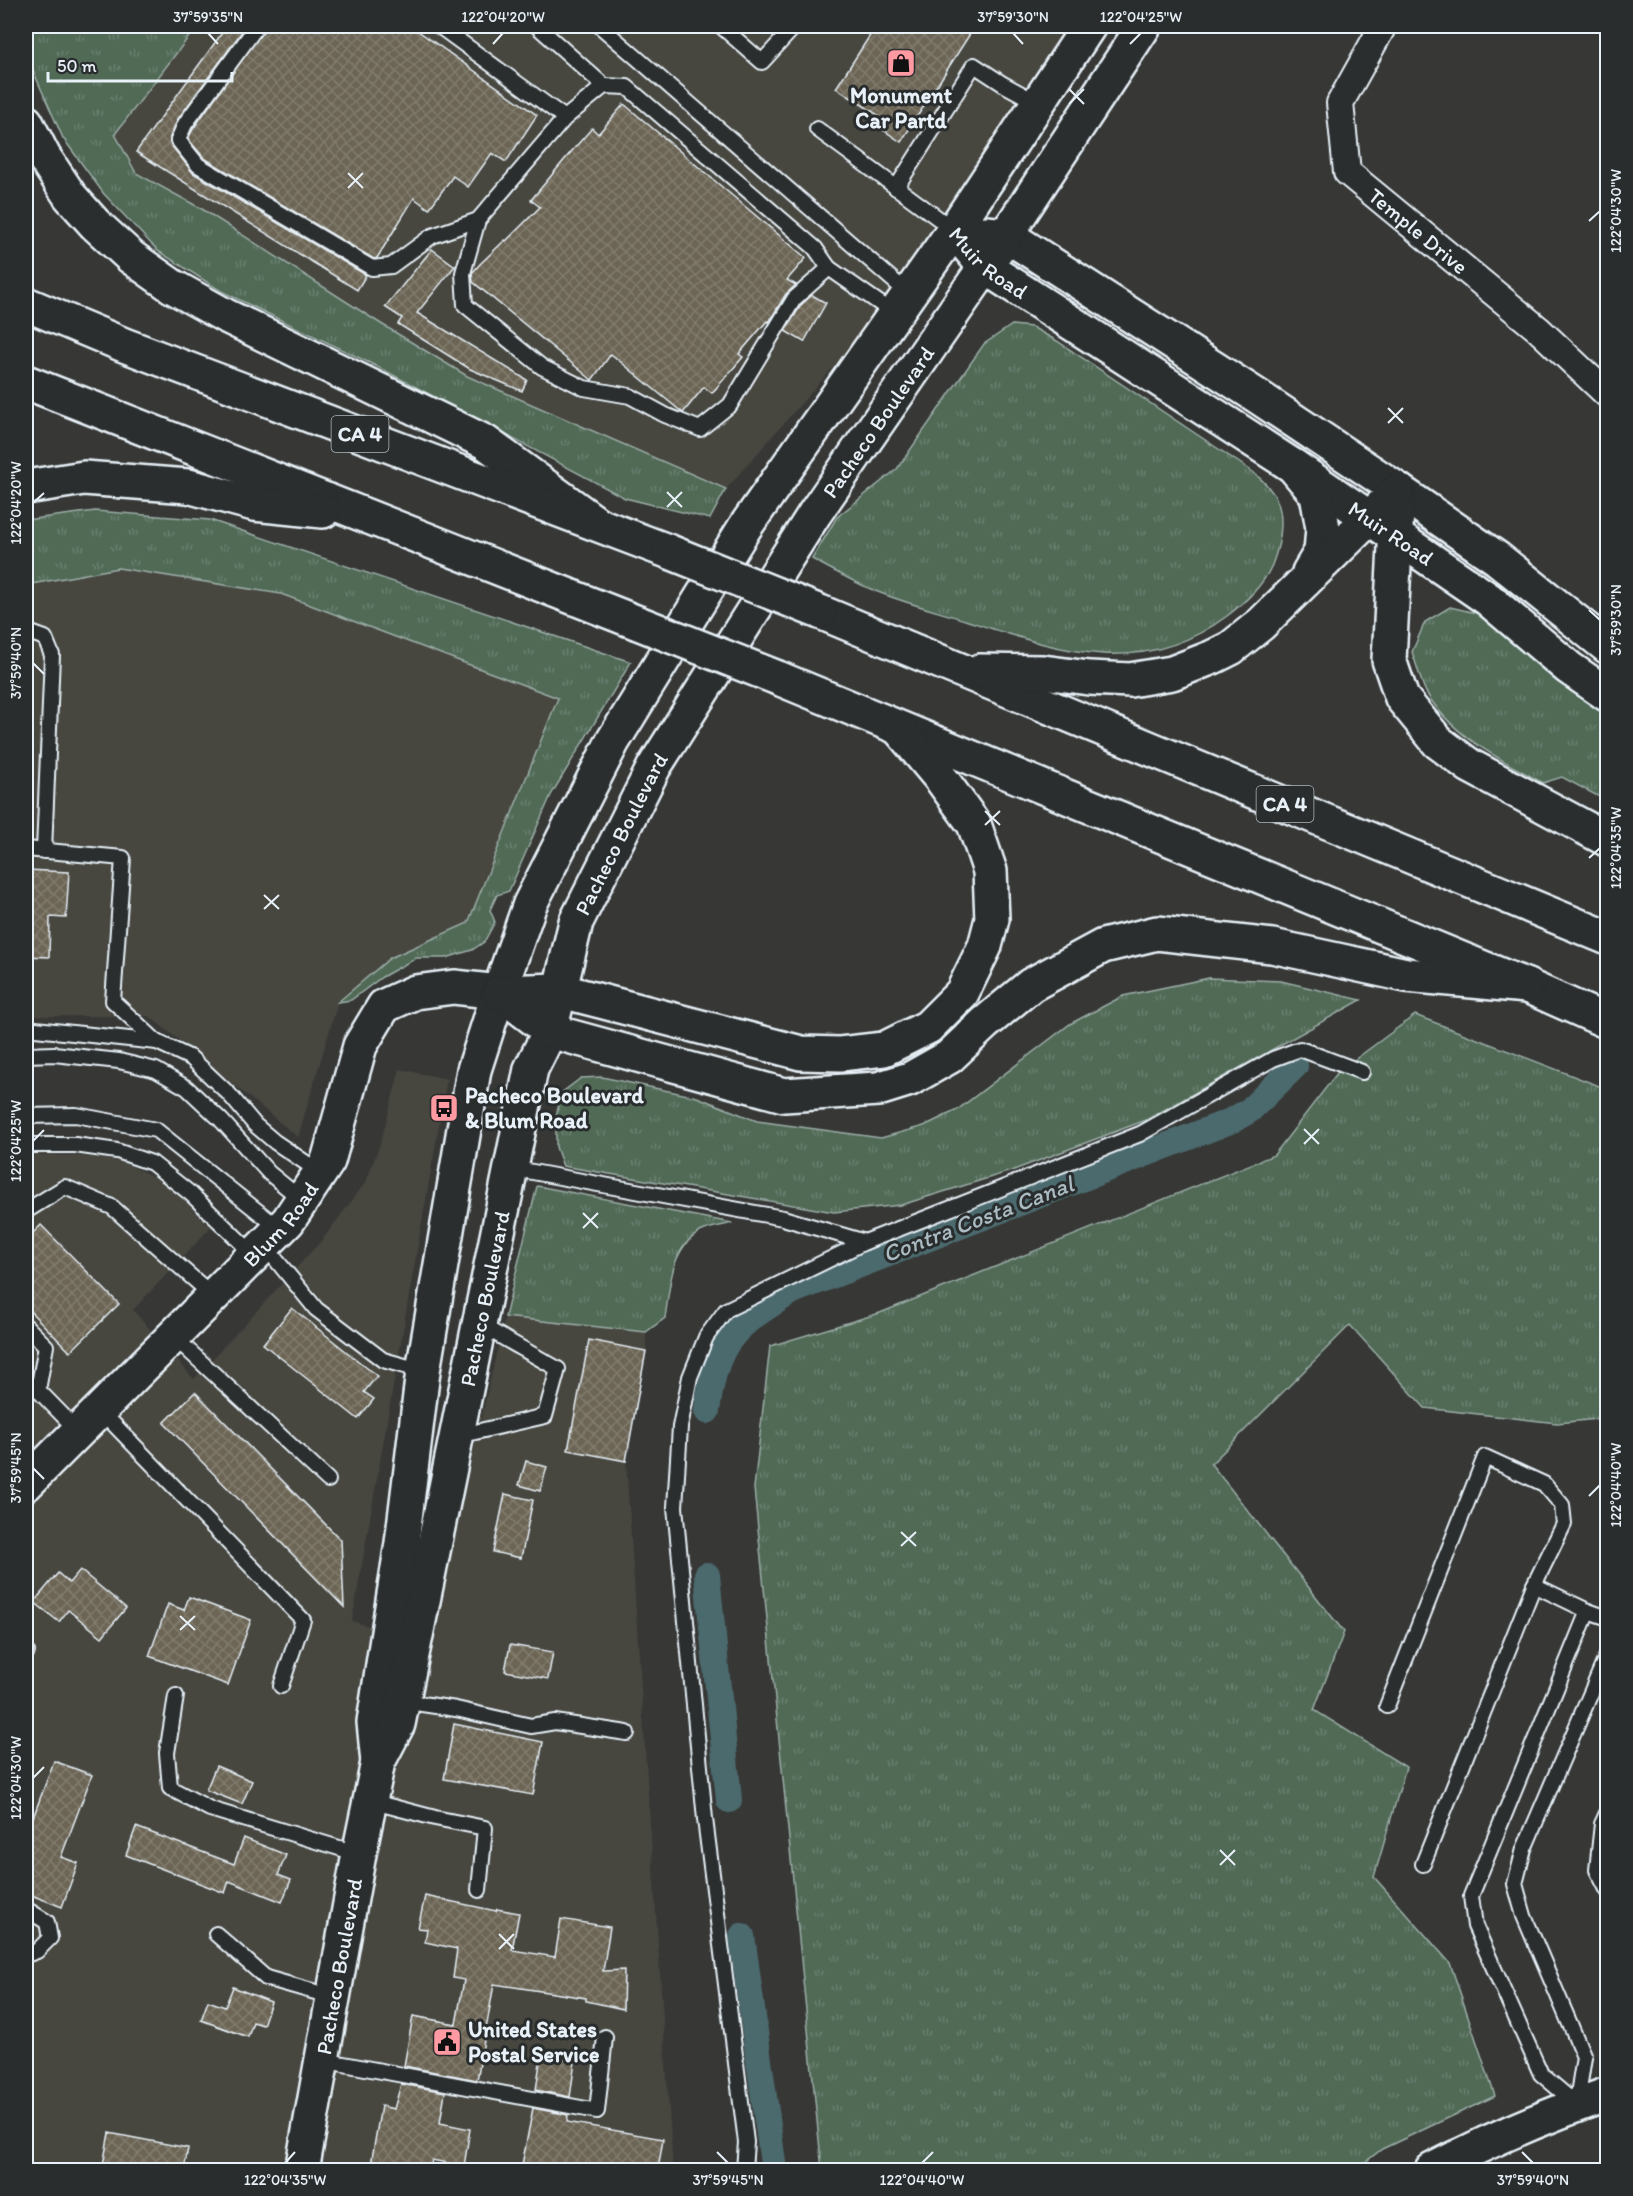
<svg xmlns="http://www.w3.org/2000/svg" width="1633" height="2196" font-family="Itim,sans-serif">
<defs>
<pattern id="grass-tufts" width="24" height="20" patternUnits="userSpaceOnUse" patternTransform="scale(1.5)"><rect width="24" height="20" fill="#516a57"/><path d="M3 7l-1-3M5 7V3M7 7l1-3M15 17l-1-3M17 17v-4M19 17l1-3" fill="none" stroke="#6a8070"/></pattern>
<pattern id="building-cross-hatch" width="8" height="8" patternUnits="userSpaceOnUse" patternTransform="scale(1.5)"><rect width="8" height="8" fill="#6c6555"/><path d="M0 0l8 8M0 8l8-8" fill="none" stroke="#817c6e"/></pattern>
</defs>
<rect width="100%" height="100%" fill="#373836"/>
<filter id="ink" filterUnits="userSpaceOnUse"><feTurbulence type="fractalNoise" baseFrequency=".0167" numOctaves="2"/><feDisplacementMap in="SourceGraphic" scale="12" xChannelSelector="R" yChannelSelector="G"/><feConvolveMatrix kernelMatrix="1 2 1 2 8 2 1 2 1" color-interpolation-filters="sRGB"/></filter>
<g filter="url(#ink)">
<g fill="#47463f">
<polygon points="197,26 1088,26 954,230 726,489 467,376 378,322 202,209 136,173 115,134"/>
<polygon points="118,568 281,594 559,698 468,923 390,958 338,1002 298,1137 149,1016 28,1016 26,1013 26,585"/>
<polygon points="400,1069 447,1079 352,1621 428,1644 505,1317 646,1332 646,1351 626,1461 673,2170 26,2170 26,1159 35,1154 100,1157 124,1163 165,1182 211,1227 133,1310 194,1379 322,1240 366,1182 381,1141"/>
</g>
<g fill="url(#grass-tufts)" stroke="#9caea8" stroke-width="1.5">
<polygon points="26,26 197,26 115,134 136,173 202,209 378,322 467,376 726,489 710,519 625,498 378,367 221,291 158,251 104,194 63,138 26,55"/>
<path d="M1012,325L1032,327L1057,341L1253,472C1258,477 1265,482 1269,488C1288,509 1281,542 1272,565C1263,586 1245,602 1227,616C1141,680 1060,651 968,621C937,611 904,603 873,590C852,581 832,570 812,559L837,517L897,469L984,344Z"/>
<polygon points="95,511 210,520 631,662 551,795 509,891 497,895 490,910 495,922 484,942 472,950 446,958 416,958 382,977 351,1000 338,1002 390,958 468,923 558,698 281,594 118,568 26,585 26,520"/>
<path d="M1450,607L1480,614L1607,712V801L1562,777L1543,783C1500,759 1452,737 1426,692C1420,680 1417,665 1412,652L1425,622Z"/>
<polygon points="1209,978 1281,981 1361,1000 1146,1120 1011,1171 901,1205 834,1212 563,1166 556,1147 556,1119 560,1094 581,1078 602,1077 697,1097 757,1121 881,1138 924,1126 957,1110 1070,1024 1123,996"/>
<polygon points="1415,1015 1607,1089 1607,1418 1557,1423 1425,1408 1350,1325 1211,1464 1344,1632 1314,1710 1406,1767 1374,1877 1450,1963 1495,2096 1382,2149 1355,2170 822,2170 754,1488 770,1346 880,1313 1274,1155 1338,1072"/>
<path d="M537,1186L732,1223C722,1226 709,1227 700,1232C670,1249 670,1287 665,1318L646,1332L505,1317Z"/>
</g>
<g fill="none" stroke-linecap="round" stroke-linejoin="round">
<g stroke="#4c6a6e" stroke-width="26">
<path d="M707,1411C716,1339 734,1327 793,1291L1233,1120L1250,1110L1295,1066"/>
<polyline points="707,1575 729,1800"/>
<polyline points="742,1936 774,2170"/>
</g>
</g>
<g fill="url(#building-cross-hatch)" stroke="#e8f1f8" stroke-width="1.5">
<polygon points="227,26 246,26 178,119 170,137 171,145 193,173 366,275 357,290 136,152"/>
<polygon points="266,26 411,26 537,115 506,162 492,153 468,187 453,176 429,209 414,198 377,258 374,259 204,158 188,139 193,129"/>
<polygon points="876,26 975,26 901,142 873,123 878,115 836,88"/>
<polygon points="624,104 806,258 787,280 796,285 786,294 769,322 767,321 739,354 743,357 712,393 704,387 683,413 611,354 592,380 473,282 472,273 480,264 505,240 506,241 540,207 531,200 571,152 592,128 598,134"/>
<polygon points="432,249 455,266 417,313 527,380 522,391 470,369 398,324 402,318 385,307"/>
<polygon points="812,295 826,303 804,342 785,331 801,305"/>
<polygon points="26,870 69,872 66,918 50,917 49,957 26,956"/>
<polygon points="41,1225 119,1304 70,1352 26,1307 26,1240"/>
<polygon points="292,1308 377,1376 364,1392 374,1399 358,1419 263,1344"/>
<polygon points="589,1340 646,1351 626,1461 568,1450"/>
<polygon points="195,1392 341,1540 344,1607 164,1423"/>
<polygon points="526,1461 547,1467 540,1491 519,1485"/>
<polygon points="505,1494 533,1500 521,1558 493,1552"/>
<polygon points="80,1570 126,1608 102,1637 68,1610 59,1622 34,1602 58,1573 69,1583"/>
<polygon points="189,1597 251,1620 228,1685 149,1656 168,1604 184,1610"/>
<polygon points="510,1645 553,1652 548,1679 505,1671"/>
<polygon points="454,1724 543,1742 533,1795 444,1779"/>
<polygon points="54,1761 92,1775 61,1857 78,1863 62,1907 26,1893 26,1821 31,1823"/>
<polygon points="216,1766 252,1781 242,1804 206,1790"/>
<polygon points="136,1827 234,1864 244,1838 286,1855 278,1875 291,1880 282,1902 229,1881 225,1893 126,1855"/>
<polygon points="425,1896 496,1911 497,1909 519,1913 512,1950 555,1957 561,1919 610,1927 603,1971 624,1970 623,2009 586,2001 586,1998 494,1984 477,2080 404,2066 413,2016 456,2024 464,1980 453,1978 457,1949 425,1942 427,1929 418,1928"/>
<polygon points="233,1987 271,2002 263,2025 253,2022 248,2037 201,2020 208,2001 225,2007"/>
<polygon points="541,2056 575,2061 570,2097 536,2090"/>
<polygon points="401,2084 445,2092 440,2123 470,2129 464,2166 432,2160 430,2170 370,2170 381,2106 394,2109"/>
<polygon points="533,2108 568,2115 567,2122 663,2139 658,2170 553,2170 522,2165"/>
<polygon points="109,2133 188,2148 184,2170 102,2170"/>
</g>
<g fill="none" stroke-linecap="round" stroke-linejoin="round">
<g stroke="#e8f1f8" stroke-width="18">
<g id="service">
<polyline points="257,26 185,124 178,140 198,165 372,268 391,266 432,236 478,220 565,118 604,86 627,87 815,248 829,268 895,314"/>
<polyline points="439,26 565,118"/>
<polyline points="537,26 604,86"/>
<polyline points="600,26 909,294"/>
<polyline points="721,26 762,62 795,26"/>
<polyline points="817,129 954,230"/>
<polyline points="896,188 974,65 1003,84 1038,103"/>
<polyline points="478,220 463,273 465,305 542,367 584,388 630,396 665,415 700,429 730,405 794,299 829,268"/>
<polyline points="26,634 31,633 45,638 52,655 44,851"/>
<polyline points="26,849 123,858 113,1001 157,1042"/>
<polyline points="26,1028 157,1042 191,1058 229,1094 255,1125 275,1142 321,1173"/>
<polyline points="26,1055 54,1054 119,1061 156,1070 187,1088 221,1120 269,1173 302,1200"/>
<polyline points="26,1116 76,1115 156,1130 280,1229"/>
<polyline points="26,1145 75,1145 117,1151 152,1163 191,1194 254,1255"/>
<polyline points="511,1168 783,1218 865,1242 726,1310 706,1337 690,1377 680,1427 675,1507 705,1819 746,2142 744,2170"/>
<polyline points="26,1211 65,1187 112,1207 213,1296"/>
<polyline points="865,1242 1140,1134 1273,1059 1300,1049 1362,1072"/>
<polyline points="264,1245 316,1309 383,1360 423,1371"/>
<polyline points="26,1326 46,1346 38,1390 78,1431"/>
<polyline points="173,1336 328,1480"/>
<polyline points="100,1410 303,1620 281,1686"/>
<polyline points="458,1436 545,1416 558,1369 479,1324"/>
<polyline points="1534,1585 1588,1611 1608,1618"/>
<polyline points="26,1652 27,1652"/>
<polyline points="176,1696 167,1753 170,1788 210,1809 359,1854"/>
<polyline points="402,1701 456,1709 531,1726 555,1722 627,1733"/>
<polyline points="1387,1706 1485,1457 1544,1484 1562,1505 1564,1524 1534,1585 1423,1864"/>
<polyline points="370,1801 435,1818 485,1828 479,1890"/>
<polyline points="1608,1811 1602,1824 1597,1870 1608,1891"/>
<polyline points="26,1909 47,1922 50,1938 37,1951 26,1955"/>
<polyline points="216,1934 266,1978 333,1997"/>
<polyline points="322,2060 597,2111 605,2037"/>
<polyline points="1577,2102 1584,2057 1524,1916 1515,1884 1524,1849 1608,1653"/>
<polyline points="1575,2103 1541,2074 1475,1926 1471,1896 1588,1611"/>
</g>
</g>
<g stroke="#e8f1f8" stroke-width="30">
<g id="minor">
<path id="s1" d="M1383,26L1340,103L1347,172L1538,329L1608,395"/>
</g>
</g>
<g stroke="#e8f1f8" stroke-width="38">
<g id="tertiary">
<polyline points="1398,490 1498,559 1608,647"/>
<polyline points="1396,536 1488,599 1569,668 1608,695"/>
<path id="s2" d="M26,1484L288,1221L328,1161L360,1046L384,1006L415,992L454,987L499,992"/>
<path d="M1432,2170C1489,2140 1547,2115 1608,2094"/>
</g>
</g>
<g stroke="#e8f1f8" stroke-width="38">
<g id="secondary">
<path id="s3" d="M954,230L985,267L1293,466L1393,534"/>
<polyline points="986,233 1006,235 1257,396 1398,490"/>
<polyline points="378,1762 374,1722 402,1543 423,1371 474,1070 499,992 530,904 613,741 745,527 954,230 1089,26"/>
<path id="s4" d="M302,2170L359,1854L378,1762L398,1724L531,1069L550,1031L576,922L654,767L815,513L985,267L1144,26"/>
</g>
</g>
<g stroke="#e8f1f8" stroke-width="38">
<g id="motorway">
<polyline points="26,122 44,157 70,196 95,224 131,257 172,286 224,315 485,442 596,523"/>
<polyline points="26,304 124,345 670,552"/>
<polyline points="26,382 628,619"/>
<polyline points="1293,466 1317,495 1323,528 1321,552 1309,572"/>
<polyline points="26,487 84,478 188,486 254,504 323,511"/>
<polyline points="1398,490 1389,660 1402,698 1438,742 1470,766 1608,840"/>
<polyline points="820,612 1608,938"/>
<polyline points="980,671 1043,672 1089,678 1130,680 1172,673 1213,657 1231,648 1261,624 1398,490"/>
<polyline points="778,678 1527,986 1608,1022"/>
<polyline points="499,992 550,1031 784,1095 878,1089 910,1079 949,1057 985,1023 1031,985 1103,946 1157,933 1272,946 1406,975 1527,986"/>
<polyline points="499,992 558,990 801,1053 840,1054 884,1049 928,1027 962,993 985,946 992,919 990,871 974,824 942,780 901,731"/>
</g>
</g>
<use href="#service" stroke="#2a2d2e" stroke-width="14"/>
<use href="#minor" stroke="#2a2d2e" stroke-width="26"/>
<use href="#tertiary" stroke="#2a2d2e" stroke-width="33"/>
<use href="#secondary" stroke="#2a2d2e" stroke-width="33"/>
<use href="#motorway" stroke="#2a2d2e" stroke-width="33"/>
<g stroke="#e8f1f8" stroke-width="38" stroke-linecap="butt">
<g id="motorway-bridge">
<polyline points="670,552 820,612"/>
<polyline points="628,619 778,678"/>
</g>
</g>
<use href="#motorway-bridge" stroke="#2a2d2e" stroke-width="33"/>
</g>
</g>
<path fill="none" stroke="#e8f1f8" stroke-width="2" d="M208,33L218,44M1013,33L1023,44M493,44L503,33M1130,44L1141,33M1069,89L1084,104M1069,104L1084,89M348,173L363,188M348,188L363,173M1589,221L1600,211M1388,408L1403,423M1388,423L1403,408M667,492L682,507M33,503L44,493M667,507L682,492M1589,610L1600,620M33,663L44,674M985,811L1000,825M985,825L1000,811M1589,858L1600,848M264,895L279,909M264,909L279,895M1304,1129L1319,1144M33,1141L44,1130M1304,1144L1319,1129M583,1213L598,1228M583,1228L598,1213M33,1468L44,1479M1589,1496L1600,1485M901,1532L916,1546M901,1546L916,1532M180,1616L195,1630M180,1630L195,1616M33,1778L44,1767M1220,1850L1235,1865M1220,1865L1235,1850M499,1934L514,1949M499,1949L514,1934M717,2152L728,2163M1522,2152L1533,2163M285,2163L295,2152M922,2163L933,2152"/>
<defs>
<g id="shop-square" transform="scale(1.5)"><rect x="-9" y="-9" width="18" height="18" rx="4" fill="#ff9aa2" stroke="#2a2d2e"/><path d="M-5-2.5h2.3a2.7 3.5 0 0 1 5.4 0H5L5.5 6h-11ZM-1.5-2.5h3a1.5 2.3 0 0 0-3 0Z" fill="#111"/></g>
<g id="bus-square" transform="scale(1.5)"><rect x="-9" y="-9" width="18" height="18" rx="4" fill="#ff9aa2" stroke="#2a2d2e"/><path d="M-5-6H5V4H4V6H2V4H-2V6H-4V4H-5ZM-3.5-4V0h7V-4ZM-3.5 1.2v1.5H-2V1.2ZM2 1.2v1.5H3.5V1.2Z" fill="#111"/></g>
<g id="civic-square" transform="scale(1.5)"><rect x="-9" y="-9" width="18" height="18" rx="4" fill="#ff9aa2" stroke="#2a2d2e"/><path d="M-.6-6.5H3V-4.5H.6V-3L4-1V1h2V6H-6V1h2V-1L-.6-3ZM-1.2 2.5V6h2.4V2.5Z" fill="#111"/></g>
</defs>
<g fill-rule="evenodd">
<use href="#shop-square" x="901" y="63"/>
<use href="#bus-square" x="444" y="1108"/>
<use href="#civic-square" x="447" y="2042"/>
</g>
<g text-anchor="middle" stroke-width="6" stroke-linejoin="round" paint-order="stroke">
<g fill="#2a2d2e" stroke="#afb6bb" stroke-width="1.5">
<rect x="331.5" y="416" width="57" height="36" rx="4.5"/>
<rect x="1256.5" y="786" width="57" height="36" rx="4.5"/>
</g>
<g font-size="21" font-weight="bold" fill="#e8f1f8">
<text x="360" y="441">CA 4</text>
<text x="1285" y="811">CA 4</text>
</g>
<g font-size="22" font-weight="bold" fill="#e8f1f8" stroke="#2a2d2e" text-anchor="start">
<text x="901" y="103" text-anchor="middle">Monument<tspan x="901" dy="25">Car Partd</tspan></text>
<text x="465" y="1103">Pacheco Boulevard<tspan x="465" dy="25">&amp; Blum Road</tspan></text>
<text x="468" y="2037">United States<tspan x="468" dy="25">Postal Service</tspan></text>
</g>
<g font-size="22" fill="#e8f1f8" stroke="#2a2d2e">
<text dy="8" stroke="none"><textPath href="#s1" startOffset="250">Temple Drive</textPath></text>
<text dy="8" stroke="none"><textPath href="#s3" startOffset="48">Muir Road</textPath></text>
<text dy="8" stroke="none"><textPath href="#s4" startOffset="1866">Pacheco Boulevard</textPath></text>
<text transform="translate(1391 533) rotate(34)" y="8">Muir Road</text>
<text dy="8" stroke="none"><textPath href="#s4" startOffset="1380">Pacheco Boulevard</textPath></text>
<text dy="8" stroke="none"><textPath href="#s2" startOffset="364">Blum Road</textPath></text>
<text dy="8" stroke="none"><textPath href="#s4" startOffset="892">Pacheco Boulevard</textPath></text>
<text dy="8" stroke="none"><textPath href="#s4" startOffset="207">Pacheco Boulevard</textPath></text>
</g>
<g font-size="24" font-style="italic" fill="#aabbc1" stroke="#2a2d2e">
<text transform="translate(978 1219) rotate(-21)" y="8">Contra Costa Canal</text>
</g>
</g>
<rect width="1633" height="2196" fill="none" stroke="#2a2d2e" stroke-width="66"/>
<path d="M48 72v9h184v-9" fill="none" stroke="#e8f1f8" stroke-width="3"/>
<text x="57" y="72" font-size="18" fill="#e8f1f8" stroke="#2a2d2e" stroke-width="4.5" paint-order="stroke">50 m</text>
<rect x="33" y="33" width="1567" height="2130" fill="none" stroke="#e8f1f8" stroke-width="2"/>
<g font-size="15" text-anchor="middle" fill="#e8f1f8">
<text x="208" y="22">37°59'35"N</text>
<text x="503" y="22">122°04'20"W</text>
<text x="1013" y="22">37°59'30"N</text>
<text x="1141" y="22">122°04'25"W</text>
<text transform="translate(1616 211) rotate(-90)" y="5">122°04'30"W</text>
<text transform="translate(16 503) rotate(-90)" y="5">122°04'20"W</text>
<text transform="translate(1616 620) rotate(-90)" y="5">37°59'30"N</text>
<text transform="translate(16 663) rotate(-90)" y="5">37°59'40"N</text>
<text transform="translate(1616 848) rotate(-90)" y="5">122°04'35"W</text>
<text transform="translate(16 1141) rotate(-90)" y="5">122°04'25"W</text>
<text transform="translate(16 1468) rotate(-90)" y="5">37°59'45"N</text>
<text transform="translate(1616 1485) rotate(-90)" y="5">122°04'40"W</text>
<text transform="translate(16 1778) rotate(-90)" y="5">122°04'30"W</text>
<text x="285" y="2185">122°04'35"W</text>
<text x="728" y="2185">37°59'45"N</text>
<text x="922" y="2185">122°04'40"W</text>
<text x="1533" y="2185">37°59'40"N</text>
</g>
</svg>
